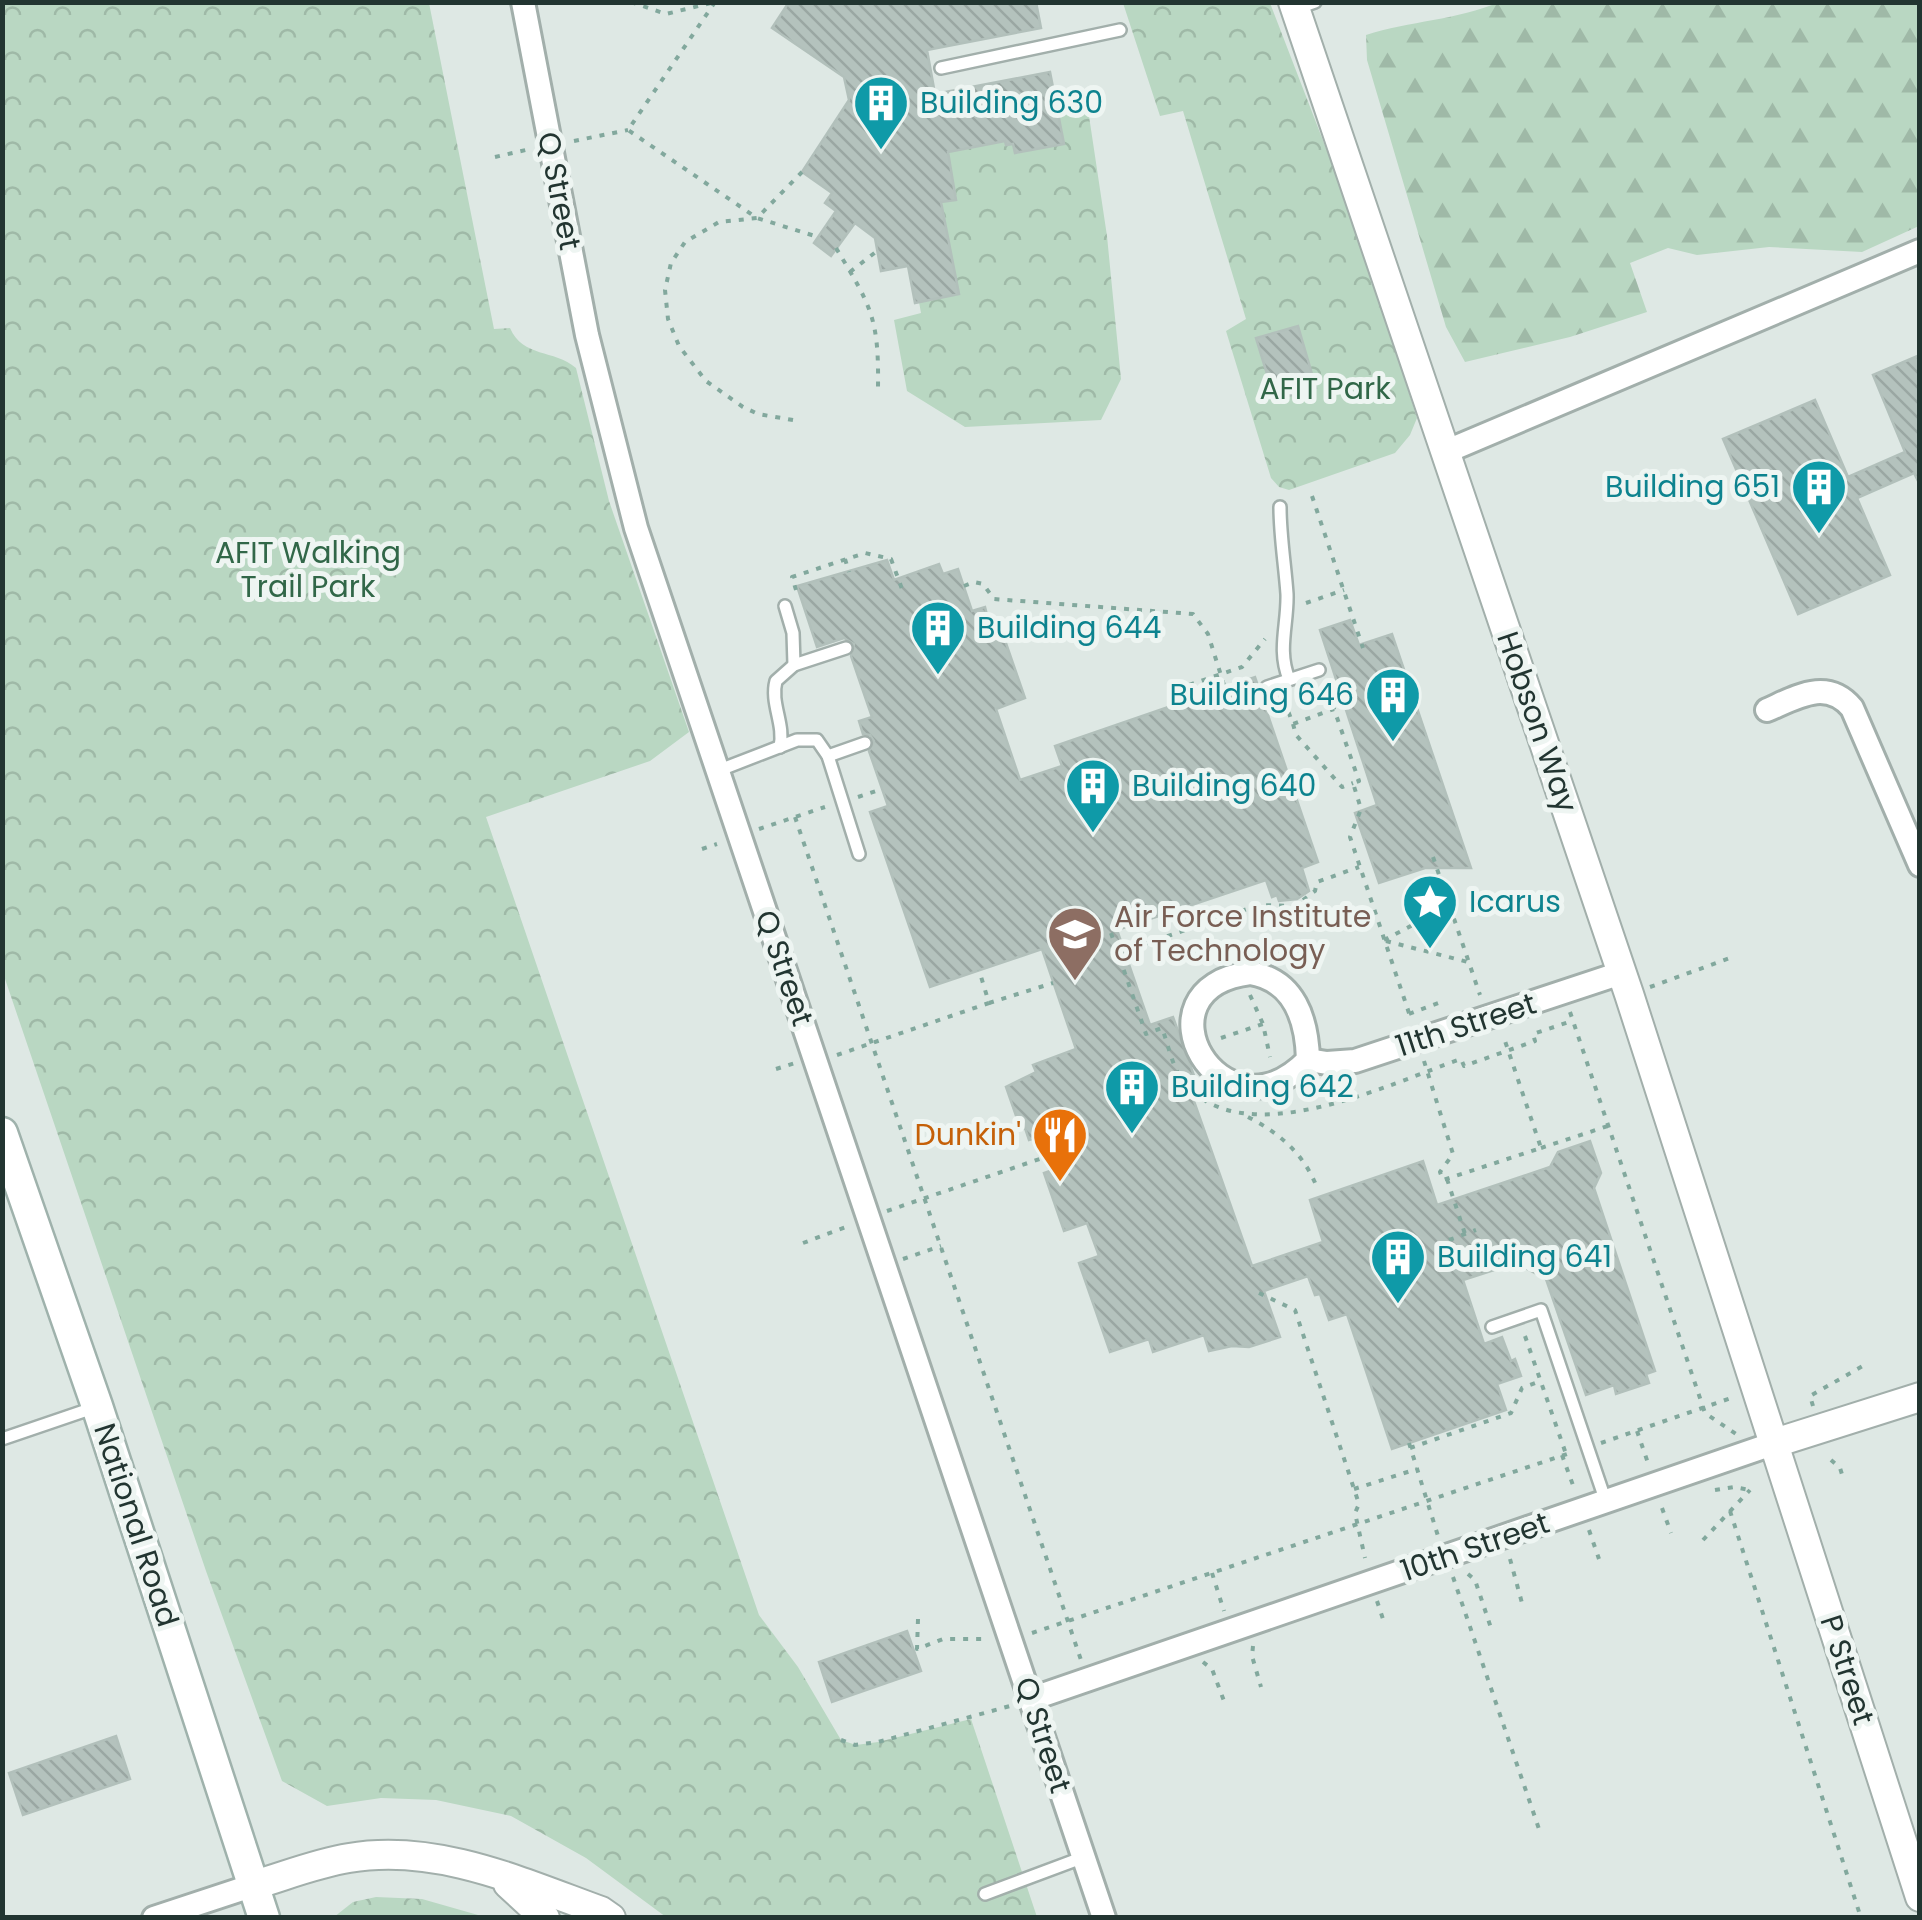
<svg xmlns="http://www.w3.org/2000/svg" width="1922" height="1920" font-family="Poppins,sans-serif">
<defs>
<pattern id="forest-firs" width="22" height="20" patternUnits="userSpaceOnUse" patternTransform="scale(2.5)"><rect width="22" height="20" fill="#b9d7c2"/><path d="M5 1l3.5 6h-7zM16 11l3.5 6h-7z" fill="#9fb9a7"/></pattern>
<pattern id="park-crowns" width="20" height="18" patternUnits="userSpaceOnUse" patternTransform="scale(2.5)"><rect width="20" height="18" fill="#b9d7c2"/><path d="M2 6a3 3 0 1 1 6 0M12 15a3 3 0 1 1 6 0" fill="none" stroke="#9fb9a7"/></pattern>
<pattern id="building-back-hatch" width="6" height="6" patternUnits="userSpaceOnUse" patternTransform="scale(2.5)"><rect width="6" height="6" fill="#b4c2bd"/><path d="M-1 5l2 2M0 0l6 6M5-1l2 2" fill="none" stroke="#9aa7a3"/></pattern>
</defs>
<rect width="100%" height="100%" fill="#dee8e4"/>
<path fill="url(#forest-firs)" d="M1499,2L1919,3V226L1862,252L1769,247L1697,255L1668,248L1630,263L1647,312L1570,337L1465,362L1446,327L1367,60L1366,35C1409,21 1458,20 1499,2Z"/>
<g fill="url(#park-crowns)">
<path d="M2,3H429L494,329L510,328C523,358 554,349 576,368L609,501L689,732L650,761L486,817L759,1615L798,1667L841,1740L856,1745L878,1742L971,1719L1037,1917H666L586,1858L511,1816L436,1800L381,1798L327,1806L282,1781L206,1571L3,973Z"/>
<polygon points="1123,3 1270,3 1354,221 1417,418 1410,435 1395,453 1289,490 1279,487 1271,478 1226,331 1246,319 1183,111 1160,116"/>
<polygon points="1073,89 1086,96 1107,236 1121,379 1101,420 965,427 907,391 894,320 921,313 919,302 959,293 941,202 956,199 948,152 1005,141 1007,145 1013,144 1015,153 1054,93"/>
<polygon points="376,1897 422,1899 485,1917 334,1917 353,1902"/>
</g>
<g fill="url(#building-back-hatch)" stroke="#b2c0bb" stroke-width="2.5">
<polygon points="789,2 1036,2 1041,28 927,50 935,94 1050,72 1064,144 1015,153 1013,144 1006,145 1005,141 948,152 956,200 941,202 959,294 915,303 908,266 881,271 875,238 855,223 831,256 814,243 836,211 825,203 832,193 802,172 849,100 844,77 772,28"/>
<polygon points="1298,326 1316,388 1275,400 1256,338"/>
<polygon points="1920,355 1920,485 1914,473 1857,498 1890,575 1798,614 1723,439 1815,400 1848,477 1905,452 1873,375"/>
<polygon points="887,560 894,580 939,564 943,574 958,569 972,611 985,607 989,623 998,620 1025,698 996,709 1020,780 1062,766 1055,746 1255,677 1318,862 1302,868 1309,891 1297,899 1279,901 1277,895 1272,897 1266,880 1117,930 1150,1025 1173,1017 1197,1084 1189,1087 1252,1266 1323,1242 1310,1200 1423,1161 1437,1205 1550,1167 1558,1152 1590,1141 1601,1173 1594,1188 1655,1371 1646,1374 1649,1383 1616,1394 1614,1385 1586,1395 1546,1279 1516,1263 1463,1280 1484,1344 1502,1337 1511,1361 1515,1359 1521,1376 1497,1384 1506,1410 1392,1449 1347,1314 1329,1320 1320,1294 1315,1295 1308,1276 1264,1291 1280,1337 1249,1347 1232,1346 1209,1351 1204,1335 1153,1352 1149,1339 1110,1352 1079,1263 1099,1256 1087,1223 1064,1231 1044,1173 1067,1165 1057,1132 1029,1140 1025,1128 1021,1130 1006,1087 1036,1072 1033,1065 1076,1049 1042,949 930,987 870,812 888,806 869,751 874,741 870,735 863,734 859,721 872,717 851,656 854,644 844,638 817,647 797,586"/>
<polygon points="1350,620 1359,645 1392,634 1471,868 1425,868 1379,883 1355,813 1377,805 1320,630"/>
<polygon points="907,1631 921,1671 832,1702 819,1662"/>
<polygon points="116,1736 130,1779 23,1815 9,1773"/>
</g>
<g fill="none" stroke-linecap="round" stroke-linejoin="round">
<g stroke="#a2afab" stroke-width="16">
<g id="service">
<polyline points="1295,9 1315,2"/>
<polyline points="941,68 1120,30"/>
<path d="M1280,507C1280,536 1285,565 1287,594C1288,624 1277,650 1289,679"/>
<polyline points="785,606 793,633 794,665"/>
<polyline points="1267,687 1319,670"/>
<path d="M780,747C785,724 770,703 776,681L794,665L846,648"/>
<polyline points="828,756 865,743"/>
<polyline points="717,771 797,740 817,740 828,756 859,854"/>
<polyline points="1492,1327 1541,1310 1606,1502"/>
<polyline points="2,1439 93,1408"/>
<polyline points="985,1894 1084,1857"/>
</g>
</g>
<g stroke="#a2afab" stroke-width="28">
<g id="minor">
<polyline points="523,2 587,335 636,528 1104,1918"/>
<polyline points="1445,452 1920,251"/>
<path d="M1767,710C1797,697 1827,678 1852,708L1920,865"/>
<path d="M1250,973C1295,980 1307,1020 1308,1060C1221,1149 1130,988 1250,973Z"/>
<polyline points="1308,1060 1327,1063 1355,1061 1621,973"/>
<polyline points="1031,1699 1775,1443"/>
<polyline points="154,1918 254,1885"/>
</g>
</g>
<g stroke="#a2afab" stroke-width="32">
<g id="tertiary">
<polyline points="1293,2 1629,994 1920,1897"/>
<polyline points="1775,1443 1920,1397"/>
<polyline points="508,1884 545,1918"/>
<path d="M254,1885C285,1876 317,1863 349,1858C436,1843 521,1882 601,1911L611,1918"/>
</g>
</g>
<g stroke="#9fb2ac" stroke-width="35">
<polyline id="secondary" points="2,1133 97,1406 264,1918"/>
</g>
<g stroke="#82a89d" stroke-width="4" stroke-dasharray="5 8" stroke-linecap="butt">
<polyline points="631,2 666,14 715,2"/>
<polyline points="715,2 628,130 757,218 818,237"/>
<polyline points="574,141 628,130"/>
<polyline points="495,157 530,149"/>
<path d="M836,248C871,306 879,318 878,387"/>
<polyline points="850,272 877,251"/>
<polyline points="793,420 758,414 743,407 706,381 679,346 668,319 665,290 671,263 685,242 719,222 757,218 802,172"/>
<polyline points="1312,496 1363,648"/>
<polyline points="845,559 849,572"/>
<polyline points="964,586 974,582 983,584 994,599 1193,614 1208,634 1224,685"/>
<polyline points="796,590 792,577 865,553 891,559 902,589"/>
<polyline points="1306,603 1344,590"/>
<polyline points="1177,689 1242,667 1265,639"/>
<polyline points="1284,700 1293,724 1334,709 1359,781 1353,783 1361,809 1350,837 1411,1019"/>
<polyline points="1293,724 1296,735 1342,787 1353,783"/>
<polyline points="858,797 882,789"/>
<polyline points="795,817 1081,1660"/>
<polyline points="759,829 825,807"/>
<polyline points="702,849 717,844"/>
<polyline points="1433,857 1480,995"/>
<path d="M1111,933L1146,1034L1162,1028C1168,1044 1172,1065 1181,1078C1238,1159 1390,1083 1461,1059L1464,1066L1535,1041L1533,1034L1572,1021"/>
<polyline points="1384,940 1449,906"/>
<polyline points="1386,941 1468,962"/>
<polyline points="1118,953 1259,905 1295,906 1315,891 1317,882 1359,867"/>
<polyline points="1650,987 1730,958"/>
<polyline points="1250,995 1263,1024 1270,1057"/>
<polyline points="989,1003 1053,983"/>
<polyline points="1570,1012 1705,1413 1736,1434"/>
<polyline points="1409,1014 1441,1002"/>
<polyline points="1221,1038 1263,1024"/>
<polyline points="837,1055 989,1003 979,970"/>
<polyline points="1424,1061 1453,1154 1440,1172 1443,1180 1541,1148 1503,1035"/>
<polyline points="776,1069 795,1063"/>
<path d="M1248,1117C1281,1134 1305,1155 1318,1190"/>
<polyline points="1541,1148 1608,1126"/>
<polyline points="1447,1179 1465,1234"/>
<polyline points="887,1211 1063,1151"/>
<polyline points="1449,1240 1476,1230"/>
<polyline points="803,1243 846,1227"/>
<polyline points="903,1259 941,1246"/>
<polyline points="1259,1293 1295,1310 1359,1504 1355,1513 1365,1558"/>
<polyline points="1525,1336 1566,1454"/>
<polyline points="1813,1406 1810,1396 1868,1363"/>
<polyline points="1637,1431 1648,1463"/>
<polyline points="1409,1443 1438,1536"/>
<polyline points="1601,1443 1734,1397"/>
<polyline points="1410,1448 1511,1413 1522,1388 1541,1381"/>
<polyline points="1562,1455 1574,1488"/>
<polyline points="1831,1460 1840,1468 1844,1481"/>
<polyline points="1354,1489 1417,1469"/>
<polyline points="1715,1490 1734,1487 1750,1490"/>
<polyline points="1662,1508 1671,1533"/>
<polyline points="1730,1511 1861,1918"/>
<polyline points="1589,1530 1599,1559"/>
<polyline points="1703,1540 1750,1490"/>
<polyline points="1510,1559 1522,1603"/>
<polyline points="1212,1573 1224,1611"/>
<polyline points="1468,1574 1475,1580 1491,1628"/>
<polyline points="1453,1577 1539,1829"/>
<polyline points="1377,1601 1385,1625"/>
<polyline points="918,1619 917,1649 943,1639 984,1639"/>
<polyline points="1032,1633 1573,1452"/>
<polyline points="1253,1646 1252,1656 1261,1687"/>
<polyline points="1203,1662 1212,1669 1224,1701"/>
<polyline points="841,1740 855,1745 878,1742 1010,1706"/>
</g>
<use href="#service" stroke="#fff" stroke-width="11"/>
<use href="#minor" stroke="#fff" stroke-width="22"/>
<use href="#tertiary" stroke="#fff" stroke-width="28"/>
<use href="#secondary" stroke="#fff" stroke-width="30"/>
</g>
<defs>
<g id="building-pin" transform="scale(2.875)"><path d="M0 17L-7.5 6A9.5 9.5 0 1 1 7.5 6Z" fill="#0f9aa8" stroke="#eef5f2"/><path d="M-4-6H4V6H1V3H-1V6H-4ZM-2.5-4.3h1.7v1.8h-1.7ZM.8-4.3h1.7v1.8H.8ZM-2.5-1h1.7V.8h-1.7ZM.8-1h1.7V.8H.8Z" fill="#fff"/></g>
<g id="sight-pin" transform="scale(2.875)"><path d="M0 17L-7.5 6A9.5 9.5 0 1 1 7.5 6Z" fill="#0f9aa8" stroke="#eef5f2"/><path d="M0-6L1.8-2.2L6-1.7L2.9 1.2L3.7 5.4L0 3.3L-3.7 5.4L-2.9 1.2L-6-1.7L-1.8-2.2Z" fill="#fff"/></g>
<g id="university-pin" transform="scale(2.875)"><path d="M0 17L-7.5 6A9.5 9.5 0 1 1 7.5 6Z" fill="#8d6e63" stroke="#eef5f2"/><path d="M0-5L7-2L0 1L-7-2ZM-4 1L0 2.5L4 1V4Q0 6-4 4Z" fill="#fff"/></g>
<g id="restaurant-pin" transform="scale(2.875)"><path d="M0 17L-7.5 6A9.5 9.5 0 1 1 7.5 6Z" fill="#e8710a" stroke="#eef5f2"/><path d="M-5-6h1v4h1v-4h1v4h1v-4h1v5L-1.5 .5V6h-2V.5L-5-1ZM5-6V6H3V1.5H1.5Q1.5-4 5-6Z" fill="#fff"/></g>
</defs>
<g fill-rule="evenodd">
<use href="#building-pin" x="881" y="103"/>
<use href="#building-pin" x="1819" y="487"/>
<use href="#building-pin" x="938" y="628"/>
<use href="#building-pin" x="1393" y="695"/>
<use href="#building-pin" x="1093" y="786"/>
<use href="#sight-pin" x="1430" y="902"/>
<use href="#university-pin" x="1075" y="934"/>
<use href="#building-pin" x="1132" y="1087"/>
<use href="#restaurant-pin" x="1060" y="1135"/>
<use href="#building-pin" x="1398" y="1257"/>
</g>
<g text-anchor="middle" stroke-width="10" stroke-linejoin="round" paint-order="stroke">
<g font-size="30" fill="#0d838f" stroke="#eef5f2" text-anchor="start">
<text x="920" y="113">Building 630</text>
<text x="1780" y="497" text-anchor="end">Building 651</text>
<text x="977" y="638">Building 644</text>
<text x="1354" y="705" text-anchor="end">Building 646</text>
<text x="1132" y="796">Building 640</text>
<text x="1469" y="912">Icarus</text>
<text x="1171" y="1097">Building 642</text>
<text x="1437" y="1267">Building 641</text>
</g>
<g font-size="30" fill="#223531" stroke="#eef5f2">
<text transform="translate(559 191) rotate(79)" y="10">Q Street</text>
<text transform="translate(1537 722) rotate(71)" y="10">Hobson Way</text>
<text transform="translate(784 968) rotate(71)" y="10">Q Street</text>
<text transform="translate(1466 1025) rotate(-18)" y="10">11th Street</text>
<text transform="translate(136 1525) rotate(72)" y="10">National Road</text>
<text transform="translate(1475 1547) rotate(-19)" y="10">10th Street</text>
<text transform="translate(1847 1670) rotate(72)" y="10">P Street</text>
<text transform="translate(1043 1735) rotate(72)" y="10">Q Street</text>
</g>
<g font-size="30" fill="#316748" stroke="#eef5f2">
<text x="1325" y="399">AFIT Park</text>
<text x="308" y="563">AFIT Walking<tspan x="308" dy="34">Trail Park</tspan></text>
</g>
<g font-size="30" fill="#785e54" stroke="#eef5f2" text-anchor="start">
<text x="1114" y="927">Air Force Institute<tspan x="1114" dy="34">of Technology</tspan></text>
</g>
<g font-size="30" fill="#c56008" stroke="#eef5f2" text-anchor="end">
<text x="1021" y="1145">Dunkin'</text>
</g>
</g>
<rect width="1922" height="1920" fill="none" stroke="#223531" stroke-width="10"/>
</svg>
